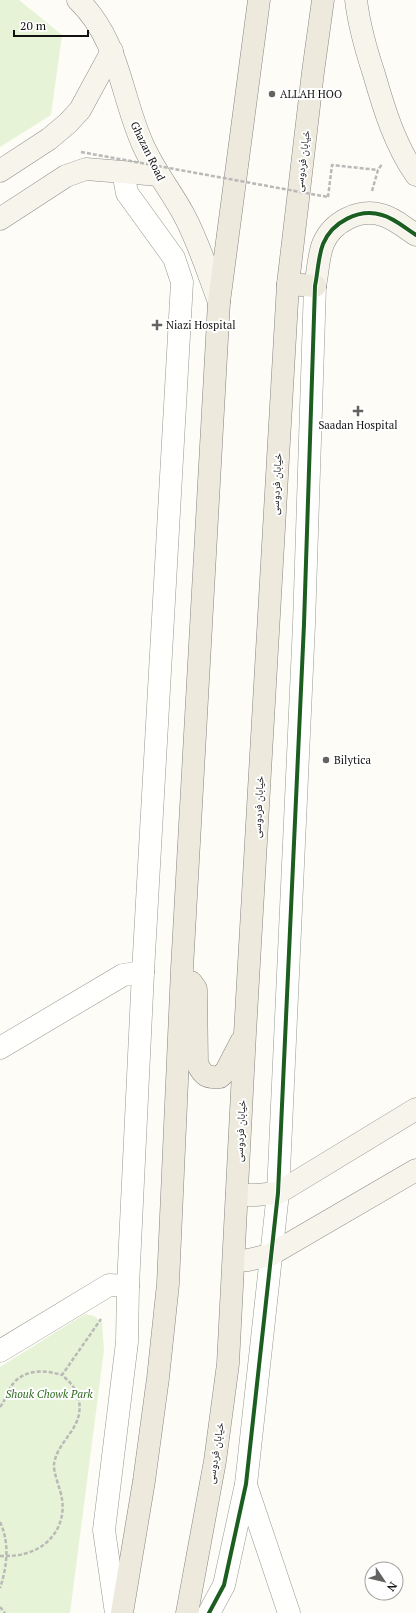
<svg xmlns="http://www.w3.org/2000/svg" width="416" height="1613" font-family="'PT Serif','Noto Naskh Arabic',serif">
<rect width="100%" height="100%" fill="#fdfcf7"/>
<g fill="#e7f3d7">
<polygon points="0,0 19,0 62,35 51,115 0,147"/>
<polygon points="85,1314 94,1316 102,1322 104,1350 70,1613 0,1613 0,1367"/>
</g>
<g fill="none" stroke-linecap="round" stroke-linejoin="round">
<g stroke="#979795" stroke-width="23">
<g id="street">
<polyline points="0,1048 123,975 143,972"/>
<polyline points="0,1351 109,1285 128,1286"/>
<polyline points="246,1485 289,1613"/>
<polyline points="116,1613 104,1530 127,1342 128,1286 143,972 182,282 174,258 127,193 123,172"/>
<polyline points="209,1613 224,1585 246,1484 278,1193 304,624 315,286"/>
</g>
</g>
<g stroke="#8e8d8b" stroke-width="23">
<g id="secondary">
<path d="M78,0C120,41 120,94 143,145C154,170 171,191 184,215C199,243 208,273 219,302"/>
<path d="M356,0C359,25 366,50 374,74C384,109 395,145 416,175"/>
<polyline points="0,171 49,139 68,123 80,110 112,51"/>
<polyline points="0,219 66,176 86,169 159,175"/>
<path d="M315,286C318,272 318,257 323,244C332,222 359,208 382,215C394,218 405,228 416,235"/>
<polyline points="237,1195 256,1195 278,1193 416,1109"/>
<polyline points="234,1261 248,1260 270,1255 416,1170"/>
</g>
</g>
<g stroke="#858482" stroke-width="23">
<g id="primary">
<polyline points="288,284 315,286"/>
<path d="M191,982L196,989L197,1063C203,1076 207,1078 220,1077L226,1071L241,1042"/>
<polyline points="122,1613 144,1481 158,1378 168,1284 182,969 219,302 259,0"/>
<polyline points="187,1613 215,1461 228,1364 245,1033 288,284 313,72 323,0"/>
</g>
</g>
<g stroke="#b9b9b8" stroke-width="2.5" stroke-dasharray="4 2" stroke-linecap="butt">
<polyline points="372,191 378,170 382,164"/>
<polyline points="328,197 332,165 378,170"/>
<path d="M0,1407C4,1402 6,1396 9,1390C20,1369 42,1369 62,1375"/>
<path d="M0,1522C10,1543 7,1567 0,1588"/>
<path d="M0,1556C9,1556 18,1556 27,1553C51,1546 66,1524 62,1499C61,1490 53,1473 54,1464C58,1439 84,1429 79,1400C77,1389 70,1382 62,1375L101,1319"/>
<polyline points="0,1607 5,1613"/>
</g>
<use href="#street" stroke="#fffffe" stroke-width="22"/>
<use href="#secondary" stroke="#f6f4eb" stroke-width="22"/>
<use href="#primary" stroke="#ede9dc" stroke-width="22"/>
<polyline stroke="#b9b9b8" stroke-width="2.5" stroke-dasharray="4 2" stroke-linecap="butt" points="81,152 328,197"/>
<g stroke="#fff" stroke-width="6">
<path id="cycleway" d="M209,1613L224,1585L246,1484L278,1193L304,624L315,286C318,272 318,257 323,244C332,222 359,208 382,215C394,218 405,228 416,235"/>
</g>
<use href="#cycleway" stroke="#1b5e20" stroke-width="4"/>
</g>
<g fill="#646362" stroke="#fff" stroke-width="1.5">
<circle cx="272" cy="94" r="4"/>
<path d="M155 319h4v4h4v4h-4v4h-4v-4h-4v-4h4z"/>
<path d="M356 405h4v4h4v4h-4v4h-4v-4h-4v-4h4z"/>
<circle cx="326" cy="760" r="4"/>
</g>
<g text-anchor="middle" stroke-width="4" stroke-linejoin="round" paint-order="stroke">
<g font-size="11" fill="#111" stroke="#fff" text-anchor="start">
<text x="280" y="98">ALLAH HOO</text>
<text x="166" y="329">Niazi Hospital</text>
<text x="358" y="429" text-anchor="middle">Saadan Hospital</text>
<text x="334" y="764">Bilytica</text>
</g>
<g font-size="11" fill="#111" stroke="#fff">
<text transform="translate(148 151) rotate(64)" y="4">Ghazan Road</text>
<text transform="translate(302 161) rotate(-83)" y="4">خیابان فردوسی</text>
<text transform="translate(276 484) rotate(-87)" y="4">خیابان فردوسی</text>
<text transform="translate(258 807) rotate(-87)" y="4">خیابان فردوسی</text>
<text transform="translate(240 1131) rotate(-87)" y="4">خیابان فردوسی</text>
<text transform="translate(215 1453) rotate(-81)" y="4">خیابان فردوسی</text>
</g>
<g font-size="11" font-style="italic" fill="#2f6b1f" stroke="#fff">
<text x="49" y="1398">Shouk Chowk Park</text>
</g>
</g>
<g transform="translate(384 1581) rotate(125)"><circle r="19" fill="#ffffff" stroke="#a0a0a0"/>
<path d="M0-3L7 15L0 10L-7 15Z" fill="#646362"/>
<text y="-6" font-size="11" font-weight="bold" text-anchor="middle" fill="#111111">N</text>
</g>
<path d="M14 30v6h74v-6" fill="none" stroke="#111111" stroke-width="2"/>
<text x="20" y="30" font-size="12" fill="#111111" stroke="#ffffff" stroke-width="3" paint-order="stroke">20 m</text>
</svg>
